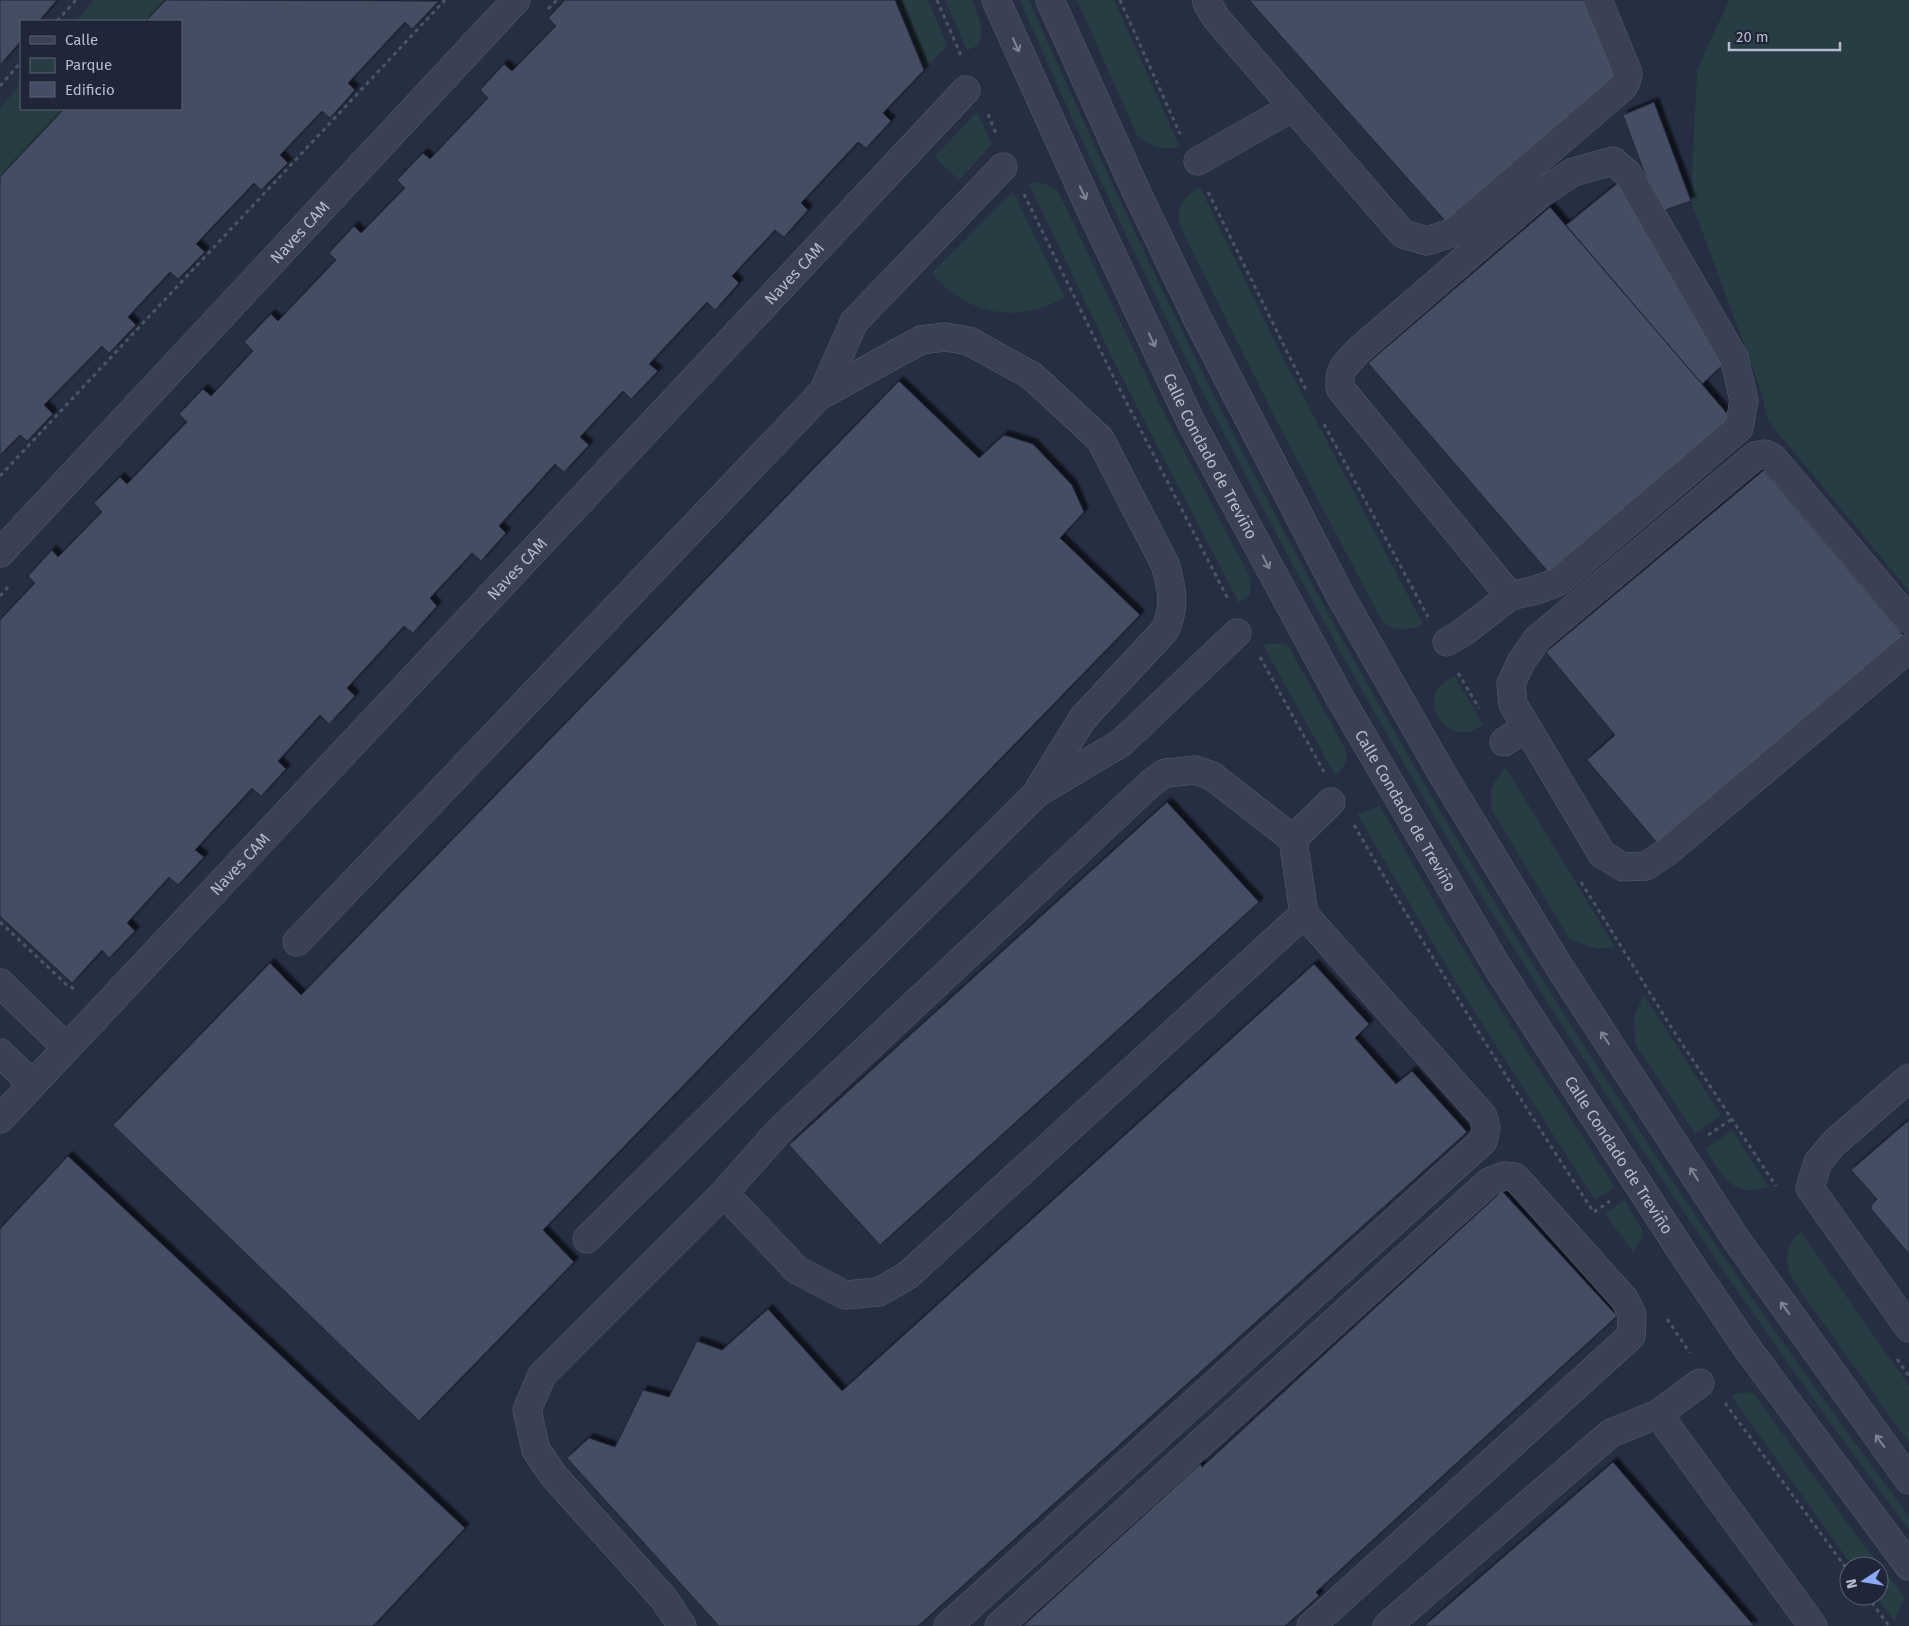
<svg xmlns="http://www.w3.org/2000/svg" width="1909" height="1626" font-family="'Fira Sans',sans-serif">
<defs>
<filter id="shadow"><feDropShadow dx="4.5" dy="-4.5" stdDeviation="1" flood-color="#0009"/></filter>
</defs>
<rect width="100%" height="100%" fill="#262e42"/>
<g fill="#283c43">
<polygon points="94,0 166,0 146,21 76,21"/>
<polygon points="895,0 928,0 947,46 924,70"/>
<path d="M945,0H972C978,15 993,45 967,50Z"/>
<path d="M1020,0H1029C1096,151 1165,300 1240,447C1432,821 1658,1179 1909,1516V1530C1556,1056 1253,543 1020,0Z"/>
<path d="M1077,0H1114L1179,145C1166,154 1147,145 1137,135Z"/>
<polygon points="1729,0 1909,0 1909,591 1768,421 1761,391 1691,201 1697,70"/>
<polygon points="21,84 21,109 64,109 0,177 0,108"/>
<polygon points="977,112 992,144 959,180 934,157"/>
<polygon points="1037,182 1046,184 1059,193 1162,409 1251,579 1250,595 1239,603 1118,370 1029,184"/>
<path d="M1200,187L1280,352L1423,624C1410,630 1393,633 1382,621L1273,414L1181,228C1175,207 1182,198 1200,187Z"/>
<path d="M1013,192L1065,297C1018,325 966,315 932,273Z"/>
<path d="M1270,643L1285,644L1290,649L1345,748C1348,761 1346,767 1335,775L1263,645Z"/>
<path d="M1455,676L1483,725C1478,727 1473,731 1468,732C1450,736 1431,716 1434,698C1435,688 1446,680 1455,676Z"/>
<path d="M1506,768L1615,947L1598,949L1570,940L1491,809C1489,788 1492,783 1506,768Z"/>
<polygon points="1380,806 1441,913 1511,1026 1615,1187 1595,1200 1460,989 1357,814"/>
<polygon points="1644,995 1721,1115 1695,1134 1635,1044 1634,1016"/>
<path d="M1732,1130L1769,1187C1732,1199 1723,1176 1705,1149Z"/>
<polygon points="1624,1200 1643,1231 1643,1237 1633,1252 1605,1214"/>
<path d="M1801,1232L1909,1386V1443L1792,1279C1785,1258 1783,1248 1801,1232Z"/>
<polygon points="1746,1392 1754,1394 1857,1536 1905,1597 1895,1621 1875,1596 1879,1596 1879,1566 1852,1566 1732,1397 1734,1394"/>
</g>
<g fill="#454d64" stroke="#212839" filter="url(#shadow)">
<polygon points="0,0 57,0 39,21 21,21 21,41 0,65"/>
<polygon points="166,0 439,1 412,29 405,22 348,83 355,90 330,118 322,111 280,155 288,163 261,190 254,183 196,244 205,252 178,279 170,272 128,317 136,325 109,353 102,346 44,405 53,414 27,441 20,435 0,455 0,177 64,109 181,109 181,21 146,21"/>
<polygon points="565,0 895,0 924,70 883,113 891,121 866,148 858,142 801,203 808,210 784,237 775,230 732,276 739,283 715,310 707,302 649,364 658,371 631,399 623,391 580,437 589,445 564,472 555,464 499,526 506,533 481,561 472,553 430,598 437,606 413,633 404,626 347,688 355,696 329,724 320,715 278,761 286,769 261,796 252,788 195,850 204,857 178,885 169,877 127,923 135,931 109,958 102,950 72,983 0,916 0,620 35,583 28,576 52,550 58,557 102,512 94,503 120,477 127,484 187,422 179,414 203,389 211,396 253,351 244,342 271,314 278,321 336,260 329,253 354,226 361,233 405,188 397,180 423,153 430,159 488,98 480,90 504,64 512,71 556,26 548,18"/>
<polygon points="1249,0 1584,0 1616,79 1448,224"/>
<polygon points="1654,102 1691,201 1659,212 1623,115"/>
<polygon points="1619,182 1726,362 1702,384 1566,225"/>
<polygon points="1550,207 1731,418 1550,574 1368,363"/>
<polygon points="899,381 979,458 1004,435 1033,444 1072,485 1084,512 1060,538 1140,615 543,1230 574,1262 419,1421 113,1125 270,963 301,995"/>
<polygon points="1764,470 1904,636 1658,844 1587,760 1615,735 1546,652"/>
<polygon points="1167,802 1259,902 880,1245 789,1145"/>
<polygon points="1314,964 1369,1024 1355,1038 1396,1084 1412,1071 1467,1132 918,1626 719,1626 567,1458 589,1438 615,1447 643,1390 669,1397 697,1341 722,1350 768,1309 842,1391"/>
<polygon points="1909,1120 1909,1254 1872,1210 1871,1206 1877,1199 1851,1170"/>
<polygon points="68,1156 465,1528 373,1626 0,1626 0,1229"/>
<polygon points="1502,1191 1617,1316 1316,1592 1319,1596 1285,1626 1023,1626 1200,1464 1202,1467"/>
<polygon points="1613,1462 1754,1626 1424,1626"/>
</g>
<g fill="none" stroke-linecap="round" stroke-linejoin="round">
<g stroke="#555c6c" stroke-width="29">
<g id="minor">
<path id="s1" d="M996,0L1089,206L1191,422L1340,698L1498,968L1686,1258L1747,1348L1909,1566"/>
<polyline points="1050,0 1137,193 1197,318 1340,595 1444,777 1560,968 1738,1242 1909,1480"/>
<polyline points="1207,0 1207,3 1216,18 1403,234 1427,241 1454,232 1622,88 1626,82 1628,73 1598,0"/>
<polyline points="1198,161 1293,107"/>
<path d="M819,396L921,340L945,337L969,341L1032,376L1100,439L1165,564C1172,588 1176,606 1165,630L1083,718L1039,789"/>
<path id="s2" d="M0,553L516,0"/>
<polyline points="1909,620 1773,458 1765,454 1755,456 1537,639 1521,662 1511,684 1513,704 1602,854 1623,867 1646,866 1667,852 1909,648"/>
<path d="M1447,642L1465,631L1510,596L1536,590L1558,582L1739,428L1744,400L1734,358L1628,174L1613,161L1573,172L1540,194L1358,351C1345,365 1339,368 1340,388L1510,596"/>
<polyline points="1504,742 1526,727"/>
<polyline points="1293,839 1331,802"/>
<polyline points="297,942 819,396 823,392 854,322 1003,167"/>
<polyline points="0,983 67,1048"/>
<polyline points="0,1053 32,1084"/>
<polyline points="1909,1078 1834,1143 1818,1162 1810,1188 1909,1328"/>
<path id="s3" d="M0,1119L966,90"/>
<polyline points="724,1193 797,1270 845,1295 879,1292 908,1275 1304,914"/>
<polyline points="587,1239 1037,793 1121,743 1237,633"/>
<polyline points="1700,1383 1658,1414 1813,1626"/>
<polyline points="682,1626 664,1599 553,1475 536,1450 527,1410 542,1375 724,1193 779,1131 1151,783 1165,773 1177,772 1195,770 1212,776 1293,839 1304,914 1483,1116 1486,1128 1483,1141 948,1626"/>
<polyline points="999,1626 1489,1182 1504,1176 1515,1177 1625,1300 1632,1315 1631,1336 1311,1626"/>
<polyline points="1387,1626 1611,1433 1658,1414"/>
</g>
</g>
<g stroke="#465960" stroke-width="3" stroke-dasharray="4 4" stroke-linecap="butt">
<polyline points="937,0 962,58"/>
<polyline points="1120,0 1180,134"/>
<polyline points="548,9 557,0"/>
<polyline points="57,21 76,0"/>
<polyline points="0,86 21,62"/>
<polyline points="988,114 997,136"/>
<polyline points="1208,192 1306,390"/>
<polyline points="1024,194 1114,378 1229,601"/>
<polyline points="1324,424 1428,617"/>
<polyline points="0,476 445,0"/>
<polyline points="0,596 11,584"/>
<polyline points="1260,657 1324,772"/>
<polyline points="1458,673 1479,708"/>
<path d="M1354,825C1430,956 1510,1084 1593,1211"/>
<polyline points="1581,882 1673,1030 1776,1186"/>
<polyline points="0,922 68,986 76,989"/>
<polyline points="1708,1135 1732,1119"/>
<polyline points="1594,1212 1610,1201"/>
<polyline points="1667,1319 1690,1353"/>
<polyline points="1897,1359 1909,1376"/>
<polyline points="1725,1403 1849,1572"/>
<polyline points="1867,1596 1889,1626"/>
</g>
<use href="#minor" stroke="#3a4152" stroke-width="28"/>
</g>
<defs><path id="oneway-shaft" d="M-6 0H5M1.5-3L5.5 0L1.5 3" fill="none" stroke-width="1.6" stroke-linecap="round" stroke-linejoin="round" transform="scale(1.25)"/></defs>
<g stroke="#7f8595">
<use href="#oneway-shaft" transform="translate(1016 45) rotate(66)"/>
<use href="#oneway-shaft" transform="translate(1083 193) rotate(65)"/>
<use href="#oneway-shaft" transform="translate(1152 340) rotate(65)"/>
<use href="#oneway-shaft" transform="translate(1266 562) rotate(62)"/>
<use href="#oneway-shaft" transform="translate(1605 1038) rotate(-123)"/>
<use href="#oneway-shaft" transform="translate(1694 1174) rotate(-122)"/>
<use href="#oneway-shaft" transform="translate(1785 1308) rotate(-126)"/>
<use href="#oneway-shaft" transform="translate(1880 1441) rotate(-126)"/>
</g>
<g text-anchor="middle" stroke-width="4.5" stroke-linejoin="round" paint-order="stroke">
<g font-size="16" fill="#b7bccc" stroke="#1f2637">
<text dy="6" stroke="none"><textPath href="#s2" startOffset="439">Naves CAM</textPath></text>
<text dy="6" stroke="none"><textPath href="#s3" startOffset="1160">Naves CAM</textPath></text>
<text dy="6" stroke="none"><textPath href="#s1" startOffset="504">Calle Condado de Treviño</textPath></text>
<text dy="6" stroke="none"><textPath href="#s3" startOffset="755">Naves CAM</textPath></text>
<text dy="6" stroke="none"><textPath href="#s1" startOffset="909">Calle Condado de Treviño</textPath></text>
<text dy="6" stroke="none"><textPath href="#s3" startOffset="350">Naves CAM</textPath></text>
<text dy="6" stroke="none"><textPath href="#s1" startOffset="1314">Calle Condado de Treviño</textPath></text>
</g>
</g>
<rect x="20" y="20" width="162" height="90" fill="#1f2637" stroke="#5c6273"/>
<rect x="30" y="36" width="25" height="8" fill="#3a4152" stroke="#5c6273"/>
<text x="65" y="45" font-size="15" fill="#b7bccc">Calle</text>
<rect x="30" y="58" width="25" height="15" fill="#283c43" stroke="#5c6273"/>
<text x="65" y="70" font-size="15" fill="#b7bccc">Parque</text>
<rect x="30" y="82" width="25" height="15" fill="#454d64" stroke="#5c6273"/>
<text x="65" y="95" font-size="15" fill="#b7bccc">Edificio</text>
<g transform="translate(1864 1581) rotate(258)"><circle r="24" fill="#1f2637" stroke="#5c6273"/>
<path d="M0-4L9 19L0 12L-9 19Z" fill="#8fa9f9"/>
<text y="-8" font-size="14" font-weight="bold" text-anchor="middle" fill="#b7bccc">N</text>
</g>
<path d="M1729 42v8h111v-8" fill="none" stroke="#b7bccc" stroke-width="2.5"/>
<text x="1736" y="42" font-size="15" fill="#b7bccc" stroke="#1f2637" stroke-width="4" paint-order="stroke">20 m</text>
</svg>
